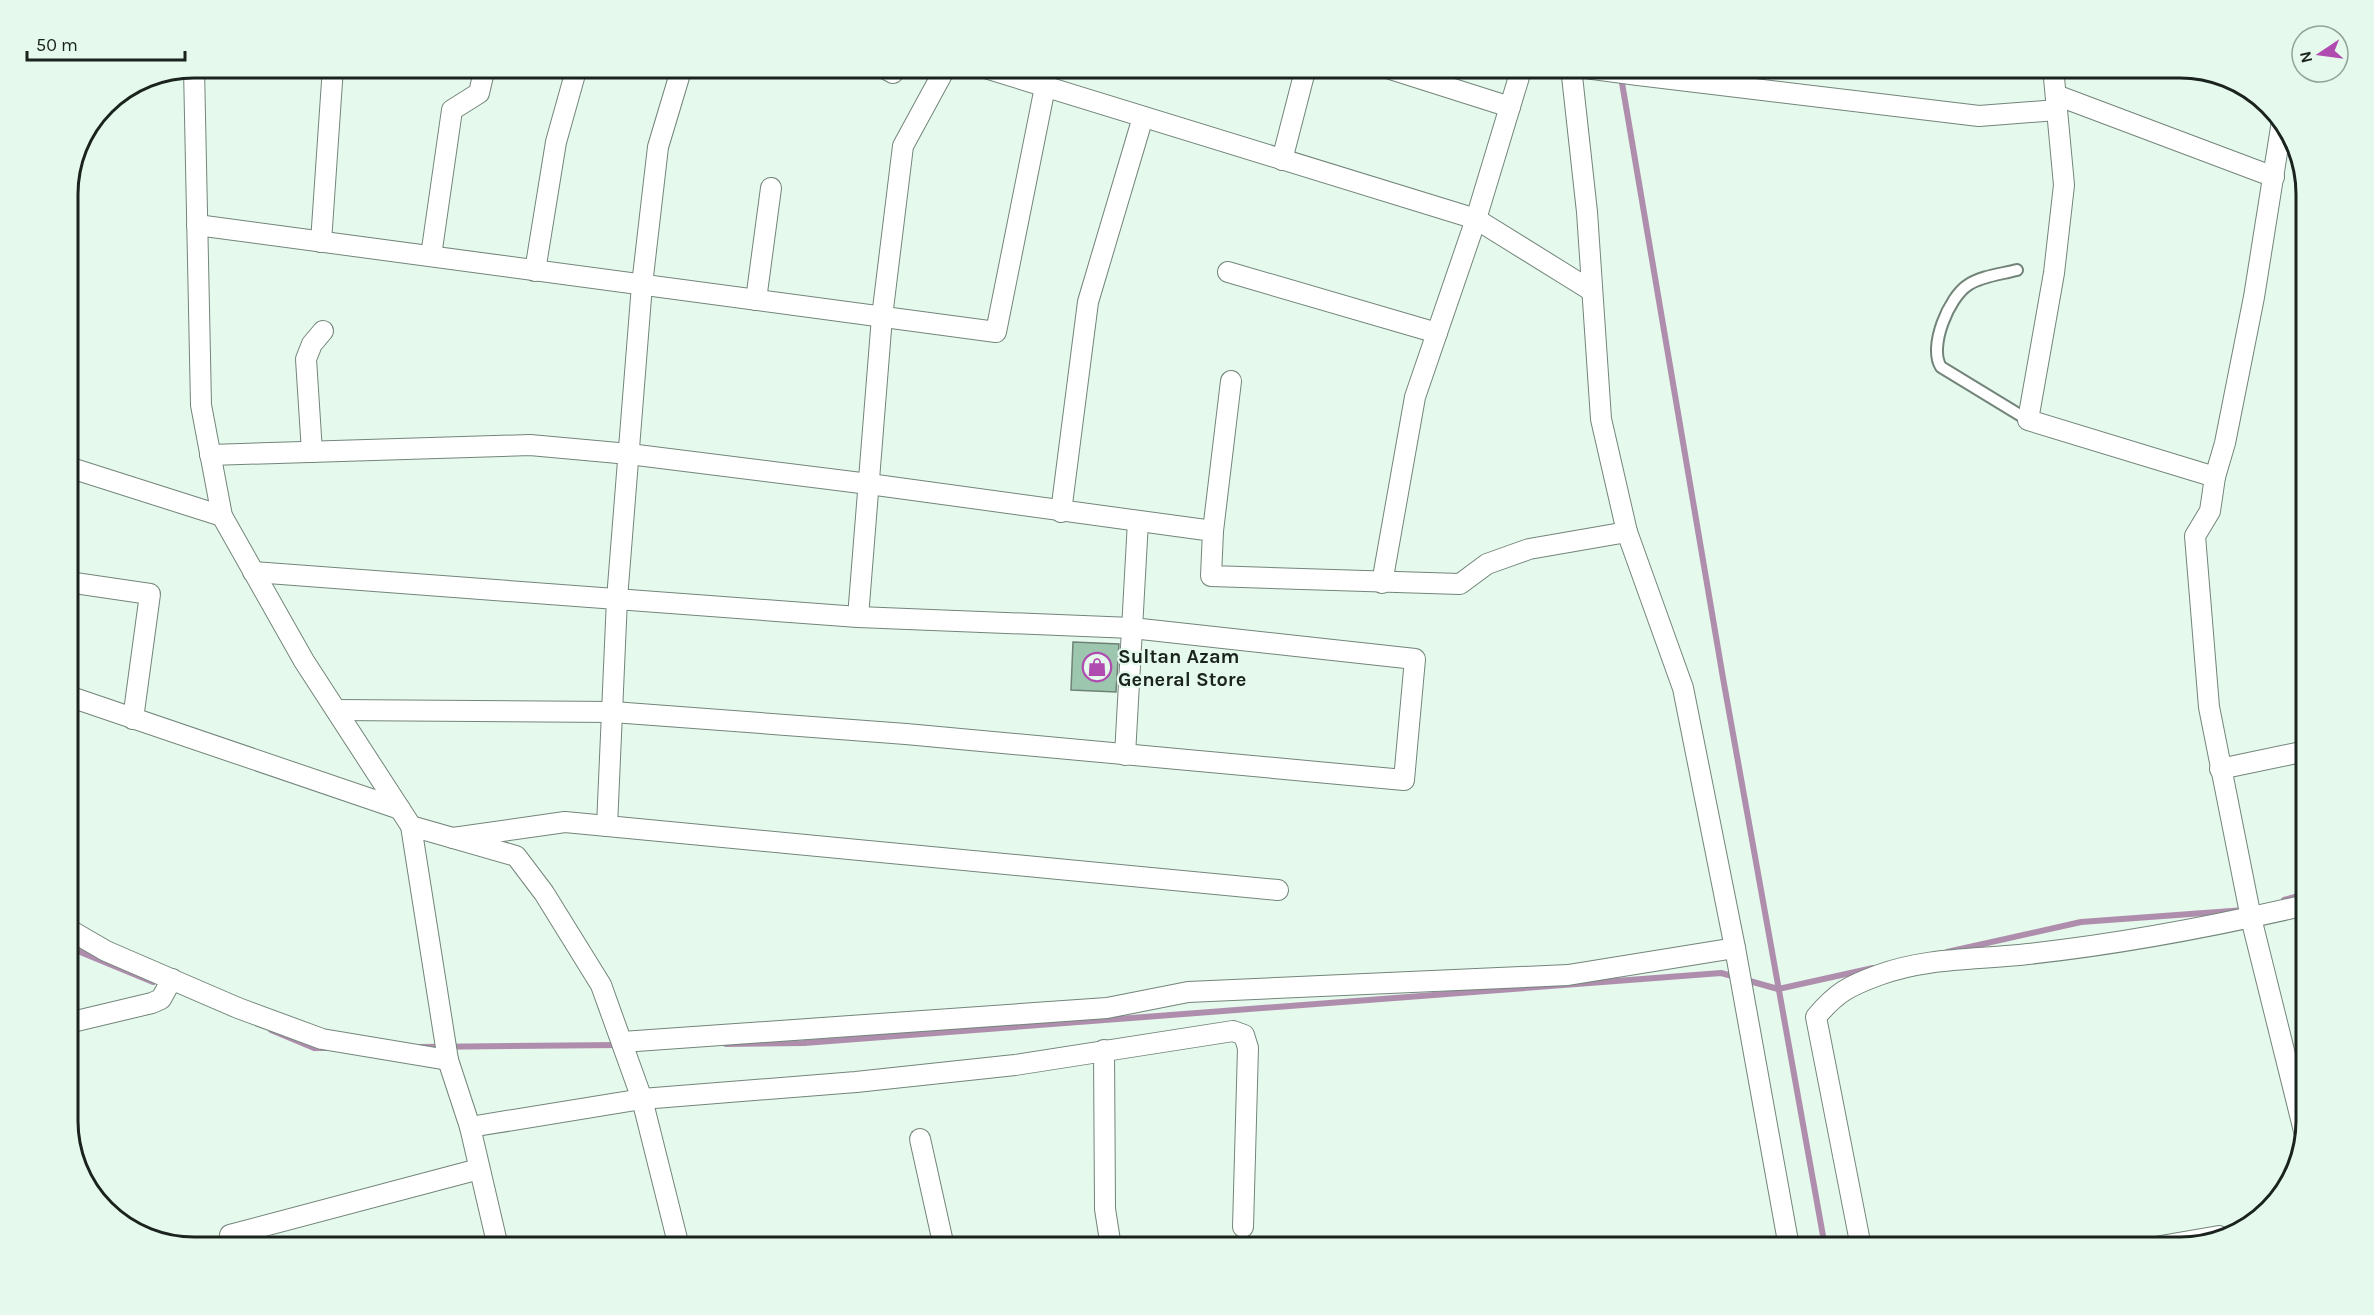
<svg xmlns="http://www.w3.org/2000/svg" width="2374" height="1315" font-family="Karla,sans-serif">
<rect width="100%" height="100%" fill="#e5f9ec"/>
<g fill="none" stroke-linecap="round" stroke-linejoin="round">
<g stroke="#af8ead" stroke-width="6">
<polyline points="1621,77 1723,678 1825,1247"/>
<polyline points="2284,900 2306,894"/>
<polyline points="68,947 153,982"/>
<polyline points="1947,952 2081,922 2245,910"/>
<polyline points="1746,980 1778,989 1873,968"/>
<polyline points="271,1030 314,1048 326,1048"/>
<polyline points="726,1044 804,1043 1721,973 1736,977"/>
<polyline points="420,1047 620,1045"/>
</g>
</g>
<polygon fill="#9cc7ae" stroke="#708277" stroke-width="1.5" points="1073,642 1119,644 1116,692 1071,690"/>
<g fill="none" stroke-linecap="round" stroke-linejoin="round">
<g stroke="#73857a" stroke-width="14">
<path id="lane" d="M2017,270C2002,274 1981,276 1968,285C1949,297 1928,347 1941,367L2028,420"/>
</g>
<g stroke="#73857a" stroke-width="22">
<g id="street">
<polyline points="882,67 893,73 896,67"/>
<polyline points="982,67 1476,219 1592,291"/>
<polyline points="1384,67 1510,107"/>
<polyline points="1571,67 1587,212 1601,419 1627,532 1683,688 1735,948 1789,1247"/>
<polyline points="1578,67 1638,75 1637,67"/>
<polyline points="2053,67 2064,185 2054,273 2028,420 2215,477 2210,511 2195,536 2209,707 2251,918 2304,1131"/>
<polyline points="194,68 201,405 222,516 304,661 411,826 448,1060 470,1127 498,1247"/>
<polyline points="1638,75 1979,116 2057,110"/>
<polyline points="2056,95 2274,177"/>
<polyline points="1282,160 1306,67"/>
<polyline points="197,225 996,332 1045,87"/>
<polyline points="321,242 333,67"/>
<polyline points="431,256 452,110 479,93 485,67"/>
<polyline points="535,271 556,142 577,67"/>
<polyline points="1228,272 1437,333"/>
<polyline points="756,300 771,188"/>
<polyline points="312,452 306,359 312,344 323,331"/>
<polyline points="210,455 530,445 629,454 869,484 1213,531 1211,576 1460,584 1487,564 1529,549 1627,532"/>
<polyline points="68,467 222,516"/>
<polyline points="2215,477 2225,443 2254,297 2282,121"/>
<polyline points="1061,512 1088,302 1143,117"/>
<polyline points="1213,531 1231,381"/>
<polyline points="253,572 858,617 1132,628 1415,659 1404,780 906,734 613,712 336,710"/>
<polyline points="68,582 150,594 133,719"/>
<polyline points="1382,583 1415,397 1476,219 1522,67"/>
<polyline points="858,617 882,317 903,146 946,67"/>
<polyline points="68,696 400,809"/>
<polyline points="1125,755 1138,521"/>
<polyline points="2220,769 2306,751"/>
<polyline points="411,826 516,856 544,893 601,985 642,1099 679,1247"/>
<polyline points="607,826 617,599 642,285 658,147 682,67"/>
<polyline points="453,838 565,822 1278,890"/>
<polyline points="68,929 106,951 238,1008 322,1039 448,1060"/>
<polyline points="68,1023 152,1003 161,999 172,979"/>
<polyline points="622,1042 1107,1008 1188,992 1568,975 1735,948"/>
<polyline points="1104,1050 1105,1209 1111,1247"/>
<polyline points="470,1127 642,1099 856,1082 1015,1065 1233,1031 1244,1035 1248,1048 1243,1227"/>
<polyline points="920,1139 944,1247"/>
<polyline points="230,1235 479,1169"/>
<path d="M1861,1247L1816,1017C1837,992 1849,986 1879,975C1928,957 1978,960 2028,954C2121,944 2215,926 2306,905"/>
<polyline points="2155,1247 2219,1236"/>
</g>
</g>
<use href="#lane" stroke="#fff" stroke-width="10"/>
<use href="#street" stroke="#fff" stroke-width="20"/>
</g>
<defs>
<g id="shop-ring" transform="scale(1.5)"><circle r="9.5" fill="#e5f9ec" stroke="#b04bb0" stroke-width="1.5"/><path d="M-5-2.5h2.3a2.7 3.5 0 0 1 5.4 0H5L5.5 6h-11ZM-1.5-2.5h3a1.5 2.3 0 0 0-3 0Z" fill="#b04bb0"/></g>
</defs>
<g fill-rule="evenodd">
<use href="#shop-ring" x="1097" y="667"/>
</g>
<g text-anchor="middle" stroke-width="4.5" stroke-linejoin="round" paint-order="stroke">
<g font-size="20" font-weight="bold" fill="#1b231e" stroke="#e5f9ec" text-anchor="start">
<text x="1118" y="663">Sultan Azam<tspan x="1118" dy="23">General Store</tspan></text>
</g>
</g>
<path d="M0 0H2374V1315H0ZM194 78H2180A116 116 0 0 1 2296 194V1121A116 116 0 0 1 2180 1237H194A116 116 0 0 1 78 1121V194A116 116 0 0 1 194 78Z" fill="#e5f9ec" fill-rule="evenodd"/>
<path fill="none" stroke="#1b231e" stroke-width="3" d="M194 78H2180A116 116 0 0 1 2296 194V1121A116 116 0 0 1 2180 1237H194A116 116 0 0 1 78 1121V194A116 116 0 0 1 194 78Z"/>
<g transform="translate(2320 54) rotate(257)"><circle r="28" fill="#e5f9ec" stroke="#94a39a" stroke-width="1.5"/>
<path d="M0-4.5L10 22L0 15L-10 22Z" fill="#b04bb0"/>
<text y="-9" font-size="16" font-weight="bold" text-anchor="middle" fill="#1b231e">N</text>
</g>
<path d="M27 51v9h158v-9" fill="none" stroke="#1b231e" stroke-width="3"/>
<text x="36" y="51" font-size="18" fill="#1b231e" stroke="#e5f9ec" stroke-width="4.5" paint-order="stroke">50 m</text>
</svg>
